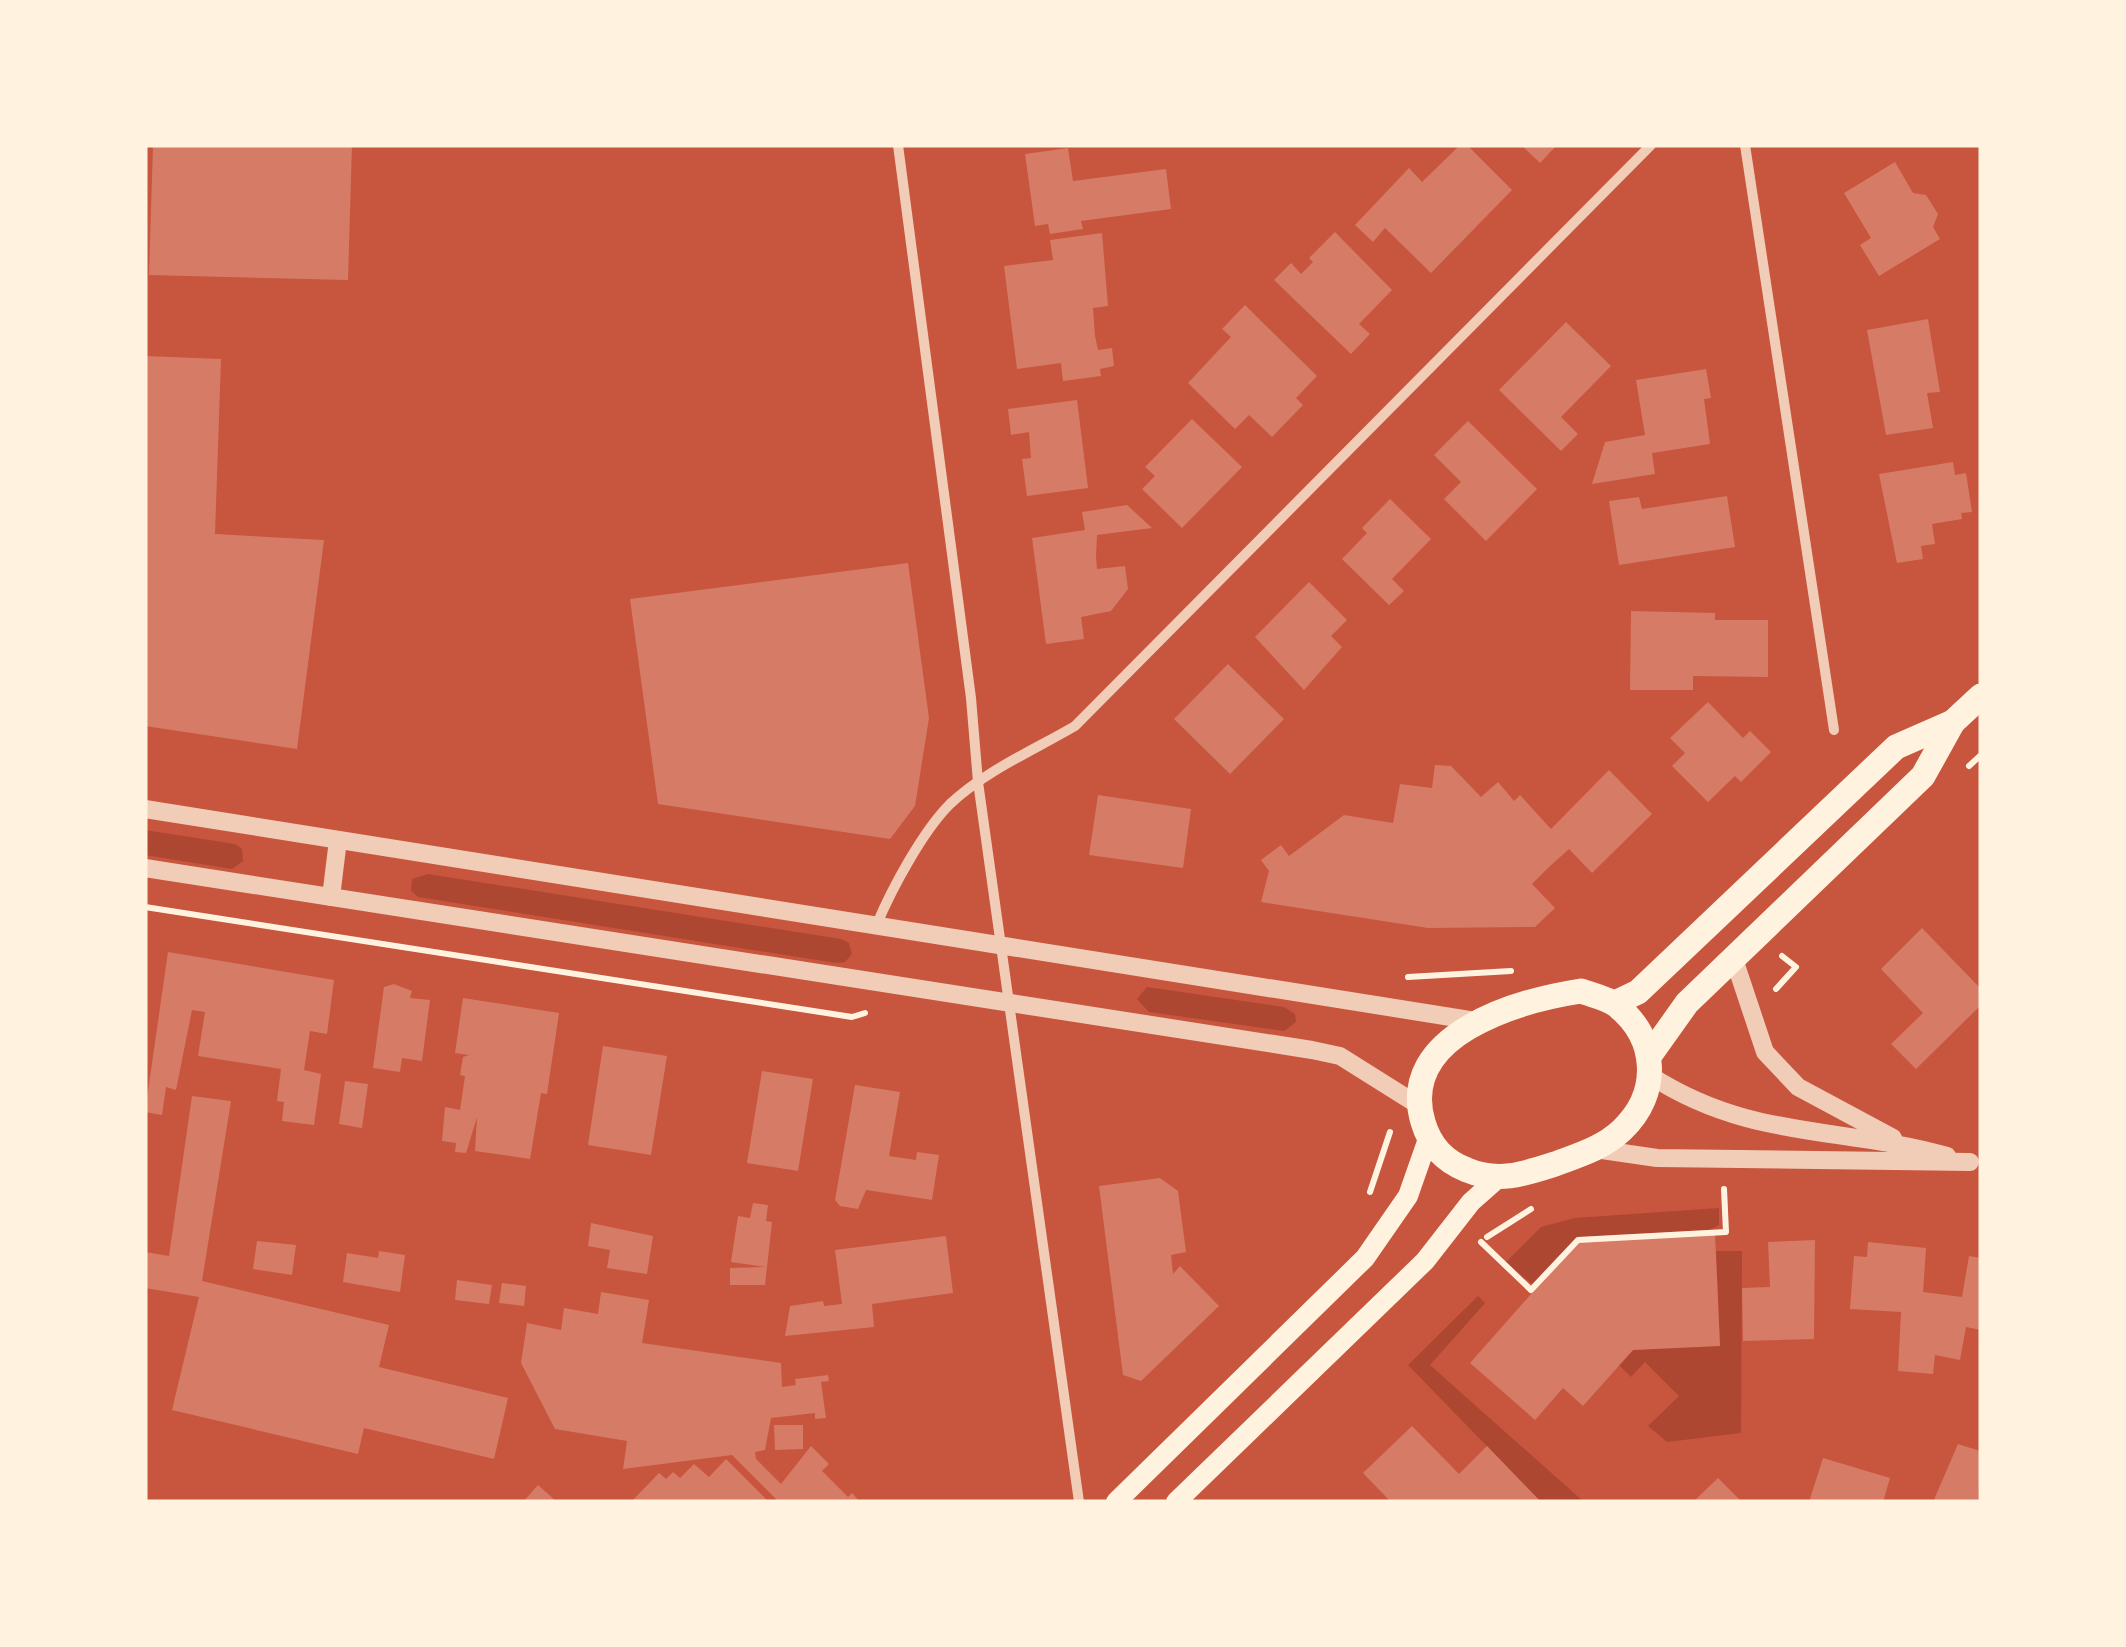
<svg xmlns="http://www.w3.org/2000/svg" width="2126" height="1647" font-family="'Archivo Narrow',sans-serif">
<rect width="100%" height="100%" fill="#c8553d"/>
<g fill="#ae4732">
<polygon points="145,830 235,844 242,849 243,861 232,869 145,855"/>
<polygon points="428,874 841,939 849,943 852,954 845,962 836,963 418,897 411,891 412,879"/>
<polygon points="1147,987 1284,1007 1295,1014 1296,1022 1284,1031 1149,1012 1137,999"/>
<polygon points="1719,1208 1719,1225 1710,1230 1577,1237 1532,1284 1506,1262 1541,1227 1575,1218"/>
<polygon points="1716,1251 1742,1251 1741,1433 1667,1442 1648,1426 1679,1396 1645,1362 1631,1377 1619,1365 1633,1350 1720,1345"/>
<polygon points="1478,1296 1485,1303 1430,1365 1584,1502 1541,1502 1408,1365"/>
</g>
<g fill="#d67c66">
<polygon points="153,145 352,145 348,280 149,275"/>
<polygon points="1460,145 1467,145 1512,190 1431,273 1385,228 1373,242 1355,225 1409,168 1422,182"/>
<polygon points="1521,145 1557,145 1540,163"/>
<polygon points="1068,148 1073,181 1166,169 1171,209 1081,221 1083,229 1050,234 1048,224 1035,226 1025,154"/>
<polygon points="1895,162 1913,193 1926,195 1938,214 1933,227 1940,239 1879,276 1860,245 1871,238 1844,193"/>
<polygon points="1335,232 1392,290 1359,324 1370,334 1351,354 1274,280 1291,263 1301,274 1313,262 1309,258"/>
<polygon points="1102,233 1108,306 1093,308 1095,336 1098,350 1112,348 1114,366 1100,369 1101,376 1063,381 1061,363 1017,369 1004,266 1053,260 1050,240"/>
<polygon points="1245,305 1317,376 1296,398 1303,405 1272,437 1249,415 1235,429 1188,383 1231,337 1222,329"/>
<polygon points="1928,319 1940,392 1927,393 1933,428 1886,435 1867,330"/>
<polygon points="1566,322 1611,366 1561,417 1578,434 1561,451 1499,390"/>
<polygon points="145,356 221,359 215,534 324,540 297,749 145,726"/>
<polygon points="1706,369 1711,398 1704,399 1710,444 1652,453 1655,474 1592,484 1605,442 1645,435 1636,380"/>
<polygon points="1077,400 1088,488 1027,496 1022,459 1031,458 1029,432 1011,435 1008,409"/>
<polygon points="1192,419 1242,467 1182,528 1142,489 1155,476 1145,467"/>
<polygon points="1468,421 1537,489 1486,541 1444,499 1461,482 1434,455"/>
<polygon points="1953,462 1955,475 1966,473 1972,512 1961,513 1962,519 1932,524 1935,544 1921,546 1923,559 1897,563 1879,474"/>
<polygon points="1727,496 1735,547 1619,565 1609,501 1639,497 1642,509"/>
<polygon points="1390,499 1431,539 1392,579 1404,591 1389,605 1342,559 1367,533 1362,528"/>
<polygon points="1127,505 1152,528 1097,535 1096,557 1097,569 1125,566 1128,589 1111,611 1081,617 1084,639 1046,644 1032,538 1085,530 1082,512"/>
<polygon points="908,563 929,718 915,806 890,839 658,804 630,599"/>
<polygon points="1309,582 1347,620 1331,636 1342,647 1304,690 1255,637"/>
<polygon points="1631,611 1715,613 1715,620 1768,620 1768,677 1693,676 1693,690 1630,690"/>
<polygon points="1228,664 1284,719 1230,774 1174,719"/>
<polygon points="1708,702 1743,738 1750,731 1771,752 1741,782 1735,776 1708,802 1672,766 1685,753 1670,738"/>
<polygon points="1435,765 1451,766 1481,797 1498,782 1514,801 1520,795 1551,829 1609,770 1652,814 1592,873 1569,849 1549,867 1532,884 1555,908 1535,927 1428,928 1261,902 1269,871 1261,860 1281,845 1289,856 1344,815 1393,823 1400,784 1432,788"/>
<polygon points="1098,795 1191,809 1183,868 1089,855"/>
<polygon points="1922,928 1981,989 1981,1005 1916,1069 1891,1044 1923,1013 1881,969"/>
<polygon points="168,952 334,980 327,1034 310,1031 304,1070 321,1074 314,1125 282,1121 284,1102 277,1101 281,1069 198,1056 205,1012 192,1010 176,1090 166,1087 162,1115 145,1112"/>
<polygon points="394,984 412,991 410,998 430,1000 422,1061 402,1058 400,1072 373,1068 384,987"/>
<polygon points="463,998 559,1013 547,1094 541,1093 530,1159 475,1151 477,1117 466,1153 455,1152 456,1143 442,1141 445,1107 460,1110 465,1076 460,1075 463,1057 469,1055 455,1053"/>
<polygon points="603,1046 667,1056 651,1155 588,1145"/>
<polygon points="762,1071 813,1079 798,1171 747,1163"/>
<polygon points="345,1081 368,1084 362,1128 339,1124"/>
<polygon points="855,1085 900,1092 889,1156 916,1160 917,1152 939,1155 932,1200 866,1190 858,1209 840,1206 835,1200"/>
<polygon points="192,1096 231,1101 202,1281 389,1325 379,1367 508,1398 494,1459 364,1428 358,1454 172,1410 199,1297 145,1288 145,1252 169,1256"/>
<polygon points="1160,1178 1178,1191 1186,1252 1171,1255 1173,1274 1180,1266 1219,1306 1141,1381 1123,1375 1099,1186"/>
<polygon points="753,1203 768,1205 766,1221 772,1222 765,1285 730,1285 730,1268 765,1267 731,1262 738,1216 750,1218"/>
<polygon points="591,1223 653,1236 647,1274 607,1268 610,1250 588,1246"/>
<polygon points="1715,1234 1720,1346 1633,1350 1583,1406 1563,1388 1535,1420 1470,1363 1578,1241"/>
<polygon points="946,1236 953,1293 872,1304 874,1327 785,1336 790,1306 823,1301 824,1306 842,1304 835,1250"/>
<polygon points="1815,1240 1814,1339 1743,1341 1742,1288 1770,1287 1768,1242"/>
<polygon points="257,1241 296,1245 292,1275 253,1269"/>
<polygon points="1868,1242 1926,1248 1923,1292 1962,1297 1969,1256 1981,1258 1981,1330 1966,1327 1960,1360 1935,1355 1933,1374 1898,1371 1901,1312 1850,1309 1854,1256 1867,1257"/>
<polygon points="379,1251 405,1255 400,1292 343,1282 347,1253 378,1258"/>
<polygon points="457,1280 492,1285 489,1304 455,1300"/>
<polygon points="502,1283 526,1286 524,1306 499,1303"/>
<polygon points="601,1292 649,1300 642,1343 781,1363 782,1387 796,1385 795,1379 828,1375 829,1381 821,1382 826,1418 815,1419 815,1413 771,1418 765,1450 755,1452 756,1459 781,1484 811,1446 829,1464 822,1471 848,1497 852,1493 860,1502 779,1502 732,1455 623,1469 627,1441 555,1429 521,1363 527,1323 561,1330 564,1308 598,1314"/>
<polygon points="774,1425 803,1425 803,1449 775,1450"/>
<polygon points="1412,1426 1459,1474 1487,1446 1541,1502 1391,1502 1363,1473"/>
<polygon points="1958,1444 1980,1451 1978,1502 1933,1502"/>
<polygon points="1823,1458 1890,1478 1883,1502 1809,1502"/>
<polygon points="726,1459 769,1502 631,1502 659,1473 666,1479 673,1472 680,1478 694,1464 709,1477"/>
<polygon points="1718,1478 1742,1502 1693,1502"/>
<polygon points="538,1485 557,1502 523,1502"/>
</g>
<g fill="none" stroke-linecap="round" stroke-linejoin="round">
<g stroke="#fff3e0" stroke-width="6">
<polyline points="1969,766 1981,755"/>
<polyline points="145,907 852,1017 865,1013"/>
<polyline points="1408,977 1511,971"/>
<polyline points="1776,989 1796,967 1782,956"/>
<polyline points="1370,1192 1390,1132"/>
<polyline points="1487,1237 1531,1209"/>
<polyline points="1481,1242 1531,1290 1578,1240 1726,1232 1724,1189"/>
</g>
<g stroke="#f1ccb7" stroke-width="10">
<polyline points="898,145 971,698 978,782 1079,1502"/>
<polyline points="1745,145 1834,730"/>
<path d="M877,924C892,888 923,831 950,804C985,771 1034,750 1075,726L1651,145"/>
</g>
<g stroke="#f1ccb7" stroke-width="18">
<polyline points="145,809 1482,1022"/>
<polyline points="145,868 1312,1050 1340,1056 1418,1105"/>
<polyline points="331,897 338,840"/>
<polyline points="1733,956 1765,1052 1798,1087 1893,1138"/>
<path d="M1651,1076C1750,1140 1840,1126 1947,1156"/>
<polyline points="1595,1149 1657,1158 1970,1162"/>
</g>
<g stroke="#fff3e0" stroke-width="20">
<polyline points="1116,1502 1365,1258 1408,1196 1428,1139"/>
<polyline points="1176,1502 1425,1261 1471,1202 1497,1179"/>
</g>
<g stroke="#fff3e0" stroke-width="25">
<path d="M1581,991C1592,995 1607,998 1616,1005C1658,1038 1661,1093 1622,1130C1603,1148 1579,1155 1555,1164C1524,1174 1498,1183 1467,1170C1444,1161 1430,1146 1423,1122C1397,1035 1517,1001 1581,991Z"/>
<polyline points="1615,1003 1638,992 1896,747 1953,722"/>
<polyline points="1650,1055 1687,1003 1923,776 1953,722 1981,696"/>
</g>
</g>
<rect width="2126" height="1647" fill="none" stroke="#fff3e0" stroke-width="295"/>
</svg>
